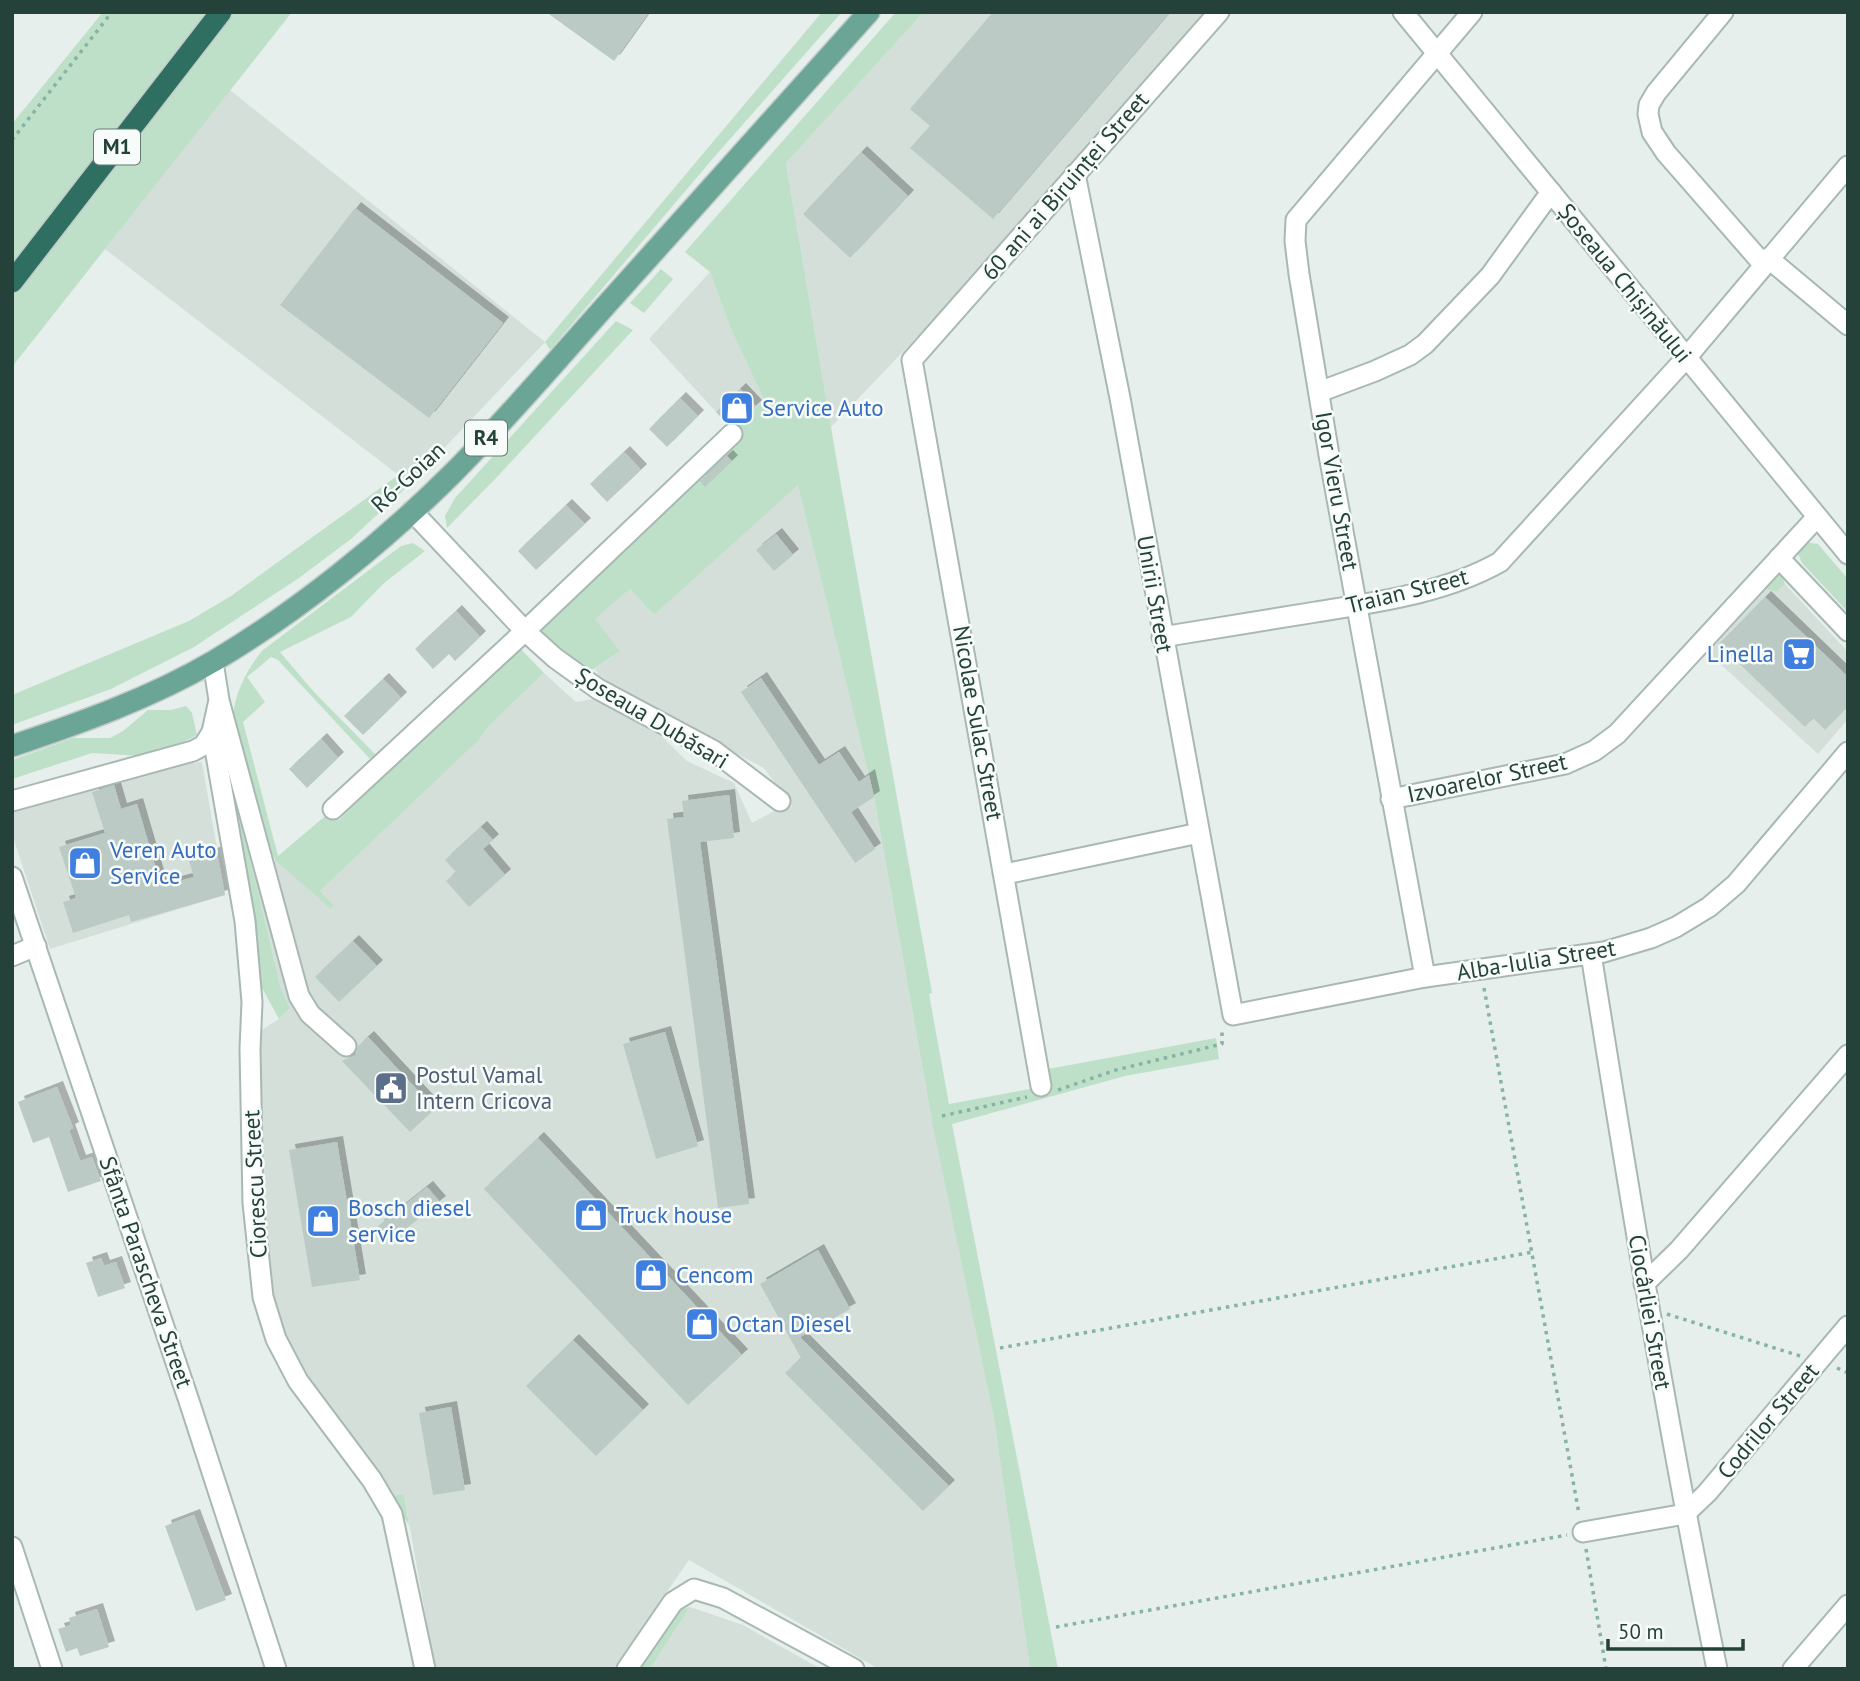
<svg xmlns="http://www.w3.org/2000/svg" width="1860" height="1681" font-family="'PT Sans',sans-serif">
<defs>
<filter id="shadow"><feDropShadow dx="6" dy="-6" stdDeviation="0" flood-color="#0004"/></filter>
</defs>
<rect width="100%" height="100%" fill="#e6efeb"/>
<g fill="#d4dfda">
<polygon points="924,12 1211,12 939,314 831,427 786,163"/>
<polygon points="230,90 545,342 410,484 105,249"/>
<polygon points="710,272 730,327 764,400 732,429 649,339"/>
<polygon points="798,484 874,797 930,1111 994,1419 1030,1669 879,1669 689,1560 613,1669 435,1669 404,1494 391,1496 291,1353 274,1312 261,1204 260,1031 279,1019 290,1008 281,989 254,876 279,857 320,891 479,740 490,725 544,673 576,702 593,699 659,734 687,761 734,783 752,823 776,810 792,806 764,768 604,683 595,669 620,651 594,619 630,589 654,615"/>
<polygon points="1785,584 1848,652 1848,719 1818,754 1704,649 1762,588 1777,592"/>
<polygon points="202,762 225,895 50,949 12,834 12,810 163,766"/>
<polygon points="690,1607 743,1625 821,1669 650,1669"/>
</g>
<g fill="#bfe0c8">
<polygon points="103,12 210,12 12,266 12,124"/>
<polygon points="231,12 292,12 12,367 12,294"/>
<polygon points="822,12 842,12 716,155 550,350 545,342"/>
<polygon points="896,12 924,12 786,163 839,474 932,993 929,994 949,1104 1051,1085 1048,1069 1216,1038 1219,1059 1125,1076 952,1124 1058,1669 1030,1669 994,1419 933,1127 874,797 798,485 654,615 630,589 595,619 620,651 594,669 586,670 538,628 732,429 764,400 730,327 710,272 685,252"/>
<polygon points="661,269 673,279 644,313 630,303"/>
<polygon points="616,321 633,330 498,476 447,528 445,516 455,498"/>
<polygon points="397,476 410,484 351,539 299,578 194,647 111,689 12,725 12,695 189,621 231,596"/>
<polygon points="1805,542 1818,544 1848,579 1848,612 1802,563 1796,549"/>
<path d="M413,543L425,551L384,583L351,617L280,652L314,692L376,755L370,759L278,660L271,657L247,677L265,702L243,722L278,856L330,812L339,820L517,645L544,673L490,725L479,740L320,891L333,905L331,909L275,860L265,837L233,714C236,691 248,667 263,650L401,546Z"/>
<polygon points="1780,570 1785,584 1777,592 1762,588"/>
<polygon points="186,706 192,713 197,735 168,750 141,756 92,753 12,779 12,760 73,738 110,738 123,731 148,710 171,710"/>
<polygon points="223,744 281,989 290,1008 279,1019 261,986"/>
<polygon points="404,1494 409,1525 391,1496"/>
<polygon points="690,1607 650,1669 638,1669 679,1610"/>
</g>
<g fill="#bbcac4" filter="url(#shadow)">
<polygon points="546,12 649,12 614,61"/>
<polygon points="993,12 1170,12 993,219 910,148 930,126 910,109"/>
<polygon points="861,152 908,196 850,258 803,214"/>
<polygon points="355,208 503,323 429,418 280,305"/>
<polygon points="740,389 756,406 738,423 727,423 716,412"/>
<polygon points="680,398 698,416 667,447 649,429"/>
<polygon points="624,452 641,470 607,502 590,484"/>
<polygon points="727,456 732,461 705,487 700,481"/>
<polygon points="566,505 585,524 536,570 518,551"/>
<polygon points="776,534 793,555 774,571 756,550"/>
<polygon points="1765,597 1848,677 1848,706 1825,730 1813,718 1805,727 1719,644"/>
<polygon points="456,611 480,637 455,661 449,654 433,669 415,649"/>
<polygon points="761,678 819,765 839,752 859,782 869,775 874,797 851,812 875,849 855,863 741,692"/>
<polygon points="383,679 401,698 363,735 344,716"/>
<polygon points="321,739 338,758 307,788 289,769"/>
<polygon points="114,785 121,809 137,804 161,886 194,877 189,861 217,852 225,895 131,922 129,915 73,933 63,902 76,898 59,847 105,833 92,792"/>
<polygon points="729,795 734,838 700,842 749,1204 718,1208 667,819 684,817 682,801"/>
<polygon points="481,827 493,840 483,849 505,875 469,907 446,881 456,872 445,860"/>
<polygon points="353,941 377,966 339,1002 315,977"/>
<polygon points="665,1032 698,1146 656,1159 623,1044"/>
<polygon points="368,1037 435,1109 410,1132 342,1061 355,1055 358,1046"/>
<polygon points="57,1087 73,1128 69,1130 80,1161 92,1157 101,1181 68,1192 49,1137 33,1143 18,1102"/>
<polygon points="538,1138 742,1355 688,1405 484,1189"/>
<polygon points="337,1142 360,1280 312,1287 289,1150"/>
<polygon points="427,1187 440,1202 390,1241 378,1226"/>
<polygon points="818,1250 850,1309 800,1337 949,1486 923,1511 785,1373 801,1358 760,1284"/>
<polygon points="101,1258 104,1266 116,1262 125,1288 98,1297 86,1263"/>
<polygon points="573,1340 643,1410 596,1456 526,1386"/>
<polygon points="451,1407 465,1490 433,1495 419,1413"/>
<polygon points="194,1515 226,1600 196,1611 165,1526"/>
<polygon points="97,1609 109,1647 80,1656 77,1648 66,1652 58,1629 71,1625 69,1618"/>
</g>
<g fill="none" stroke-linecap="round" stroke-linejoin="round">
<g stroke="#a8b8b2" stroke-width="23">
<g id="minor">
<polyline points="1403,12 1848,554"/>
<polyline points="1723,12 1656,93 1649,105 1648,114 1652,132 1666,153 1763,264"/>
<polyline points="1075,174 1120,398 1233,1015 1425,977 1604,952 1651,938 1676,927 1709,907 1736,884 1848,752"/>
<polyline points="1768,258 1848,325"/>
<polyline points="1319,392 1375,371 1410,355 1425,344 1490,276 1551,192"/>
<polyline points="412,511 525,631 555,658 598,689 714,751 780,801"/>
<polyline points="1779,558 1848,631"/>
<path d="M1162,637C1214,629 1265,620 1316,612C1378,602 1445,593 1500,562L1686,358L1848,166"/>
<polyline points="213,662 219,700 212,732 245,921 252,1002 250,1049 253,1203 263,1297 276,1339 298,1381 372,1480 392,1514 425,1669"/>
<polyline points="220,704 299,996 310,1014 346,1046"/>
<polyline points="1391,799 1565,764 1594,751 1617,734 1817,517"/>
<polyline points="12,801 193,751 204,745 212,732"/>
<polyline points="333,809 525,631 732,434"/>
<polyline points="1005,874 1199,833"/>
<polyline points="12,877 190,1404 276,1669"/>
<path d="M1591,954C1629,1193 1668,1431 1717,1669"/>
<polyline points="12,956 36,946"/>
<polyline points="1425,977 1329,455 1299,274 1295,241 1296,220 1472,12"/>
<polyline points="1041,1086 912,360 1219,12"/>
<polyline points="1644,1284 1679,1250 1848,1055"/>
<polyline points="1583,1532 1685,1514 1707,1493 1848,1326"/>
<polyline points="12,1547 52,1669"/>
<polyline points="627,1669 673,1602 694,1589 723,1598 854,1669"/>
<polyline points="1793,1669 1848,1605"/>
</g>
</g>
<g stroke="#c2cac8" stroke-width="24">
<path id="major" d="M12,746C80,723 151,698 214,661C297,612 384,542 453,473C507,419 557,360 608,303C695,206 782,109 869,12"/>
</g>
<g stroke="#c2cac8" stroke-width="24">
<polyline id="highway" points="12,282 221,12"/>
</g>
<g stroke="#86b3a5" stroke-width="3.5" stroke-dasharray="3.5 5" stroke-linecap="butt">
<polyline points="12,140 112,12"/>
<polyline points="1484,988 1579,1514"/>
<polyline points="1058,1090 1116,1070 1222,1044 1222,1030"/>
<polyline points="942,1116 1027,1097"/>
<polyline points="1667,1314 1800,1356"/>
<polyline points="1000,1348 1533,1252"/>
<polyline points="1837,1368 1848,1373"/>
<polyline points="1586,1549 1606,1669"/>
<polyline points="1056,1627 1567,1535"/>
</g>
<use href="#minor" stroke="#fff" stroke-width="19"/>
<use href="#major" stroke="#6aa596" stroke-width="21"/>
<use href="#highway" stroke="#2f6f62" stroke-width="21"/>
</g>
<defs>
<g id="shop-square" transform="scale(1.75)"><rect x="-9" y="-9" width="18" height="18" rx="4" fill="#3f7fe0" stroke="#f7fbf9"/><path d="M-5-2.5h2.3a2.7 3.5 0 0 1 5.4 0H5L5.5 6h-11ZM-1.5-2.5h3a1.5 2.3 0 0 0-3 0Z" fill="#fff"/></g>
<g id="supermarket-square" transform="scale(1.75)"><rect x="-9" y="-9" width="18" height="18" rx="4" fill="#3f7fe0" stroke="#f7fbf9"/><path d="M-6-5.5h2.5l.6 2H6L4.5 2H-2.5L-4.4-4H-6ZM-1.5 3.2a1.3 1.3 0 1 0 .1 0ZM3 3.2a1.3 1.3 0 1 0 .1 0Z" fill="#fff"/></g>
<g id="civic-square" transform="scale(1.75)"><rect x="-9" y="-9" width="18" height="18" rx="4" fill="#5c6f8a" stroke="#f7fbf9"/><path d="M-.6-6.5H3V-4.5H.6V-3L4-1V1h2V6H-6V1h2V-1L-.6-3ZM-1.2 2.5V6h2.4V2.5Z" fill="#fff"/></g>
</defs>
<g fill-rule="evenodd">
<use href="#shop-square" x="737" y="408"/>
<use href="#supermarket-square" x="1799" y="654"/>
<use href="#shop-square" x="85" y="863"/>
<use href="#civic-square" x="391" y="1088"/>
<use href="#shop-square" x="591" y="1215"/>
<use href="#shop-square" x="323" y="1221"/>
<use href="#shop-square" x="651" y="1275"/>
<use href="#shop-square" x="702" y="1324"/>
</g>
<g text-anchor="middle" stroke-width="5" stroke-linejoin="round" paint-order="stroke">
<g fill="#f7fbf9" stroke="#637a73" stroke-width="2">
<rect x="94" y="129.5" width="46" height="35" rx="5"/>
<rect x="465" y="420.5" width="42" height="35" rx="5"/>
</g>
<g font-size="21" font-weight="bold" fill="#24423a">
<text x="117" y="154">M1</text>
<text x="486" y="445">R4</text>
</g>
<g font-size="23" fill="#24423a" stroke="#f7fbf9">
<text transform="translate(1065 186) rotate(-49)" y="8">60 ani ai Biruinței Street</text>
<text transform="translate(1625 283) rotate(51)" y="8">Șoseaua Chișinăului</text>
<text transform="translate(408 477) rotate(-43)" y="8">R6-Goian</text>
<text transform="translate(1337 491) rotate(80)" y="8">Igor Vieru Street</text>
<text transform="translate(1407 591) rotate(-14)" y="8">Traian Street</text>
<text transform="translate(1155 594) rotate(80)" y="8">Unirii Street</text>
<text transform="translate(652 718) rotate(31)" y="8">Șoseaua Dubăsari</text>
<text transform="translate(978 723) rotate(80)" y="8">Nicolae Sulac Street</text>
<text transform="translate(1487 778) rotate(-12)" y="8">Izvoarelor Street</text>
<text transform="translate(1536 960) rotate(-9)" y="8">Alba-Iulia Street</text>
<text transform="translate(255 1184) rotate(-93)" y="8">Ciorescu Street</text>
<text transform="translate(146 1272) rotate(71)" y="8">Sfânta Parascheva Street</text>
<text transform="translate(1650 1312) rotate(80)" y="8">Ciocârliei Street</text>
<text transform="translate(1768 1421) rotate(-50)" y="8">Codrilor Street</text>
</g>
<g font-size="23" fill="#366cbe" stroke="#f7fbf9" text-anchor="start">
<text x="762" y="416">Service Auto</text>
<text x="1774" y="662" text-anchor="end">Linella</text>
<text x="110" y="858">Veren Auto<tspan x="110" dy="26">Service</tspan></text>
<text x="348" y="1216">Bosch diesel<tspan x="348" dy="26">service</tspan></text>
<text x="616" y="1223">Truck house</text>
<text x="676" y="1283">Cencom</text>
<text x="726" y="1332">Octan Diesel</text>
</g>
<g font-size="23" fill="#4e5e75" stroke="#f7fbf9" text-anchor="start">
<text x="416" y="1083">Postul Vamal<tspan x="416" dy="26">Intern Cricova</tspan></text>
</g>
</g>
<rect width="1860" height="1681" fill="none" stroke="#24423a" stroke-width="28"/>
<path d="M1608 1639v10h135v-10" fill="none" stroke="#24423a" stroke-width="3.5"/>
<text x="1618" y="1639" font-size="21" fill="#24423a" stroke="#f7fbf9" stroke-width="5" paint-order="stroke">50 m</text>
</svg>
